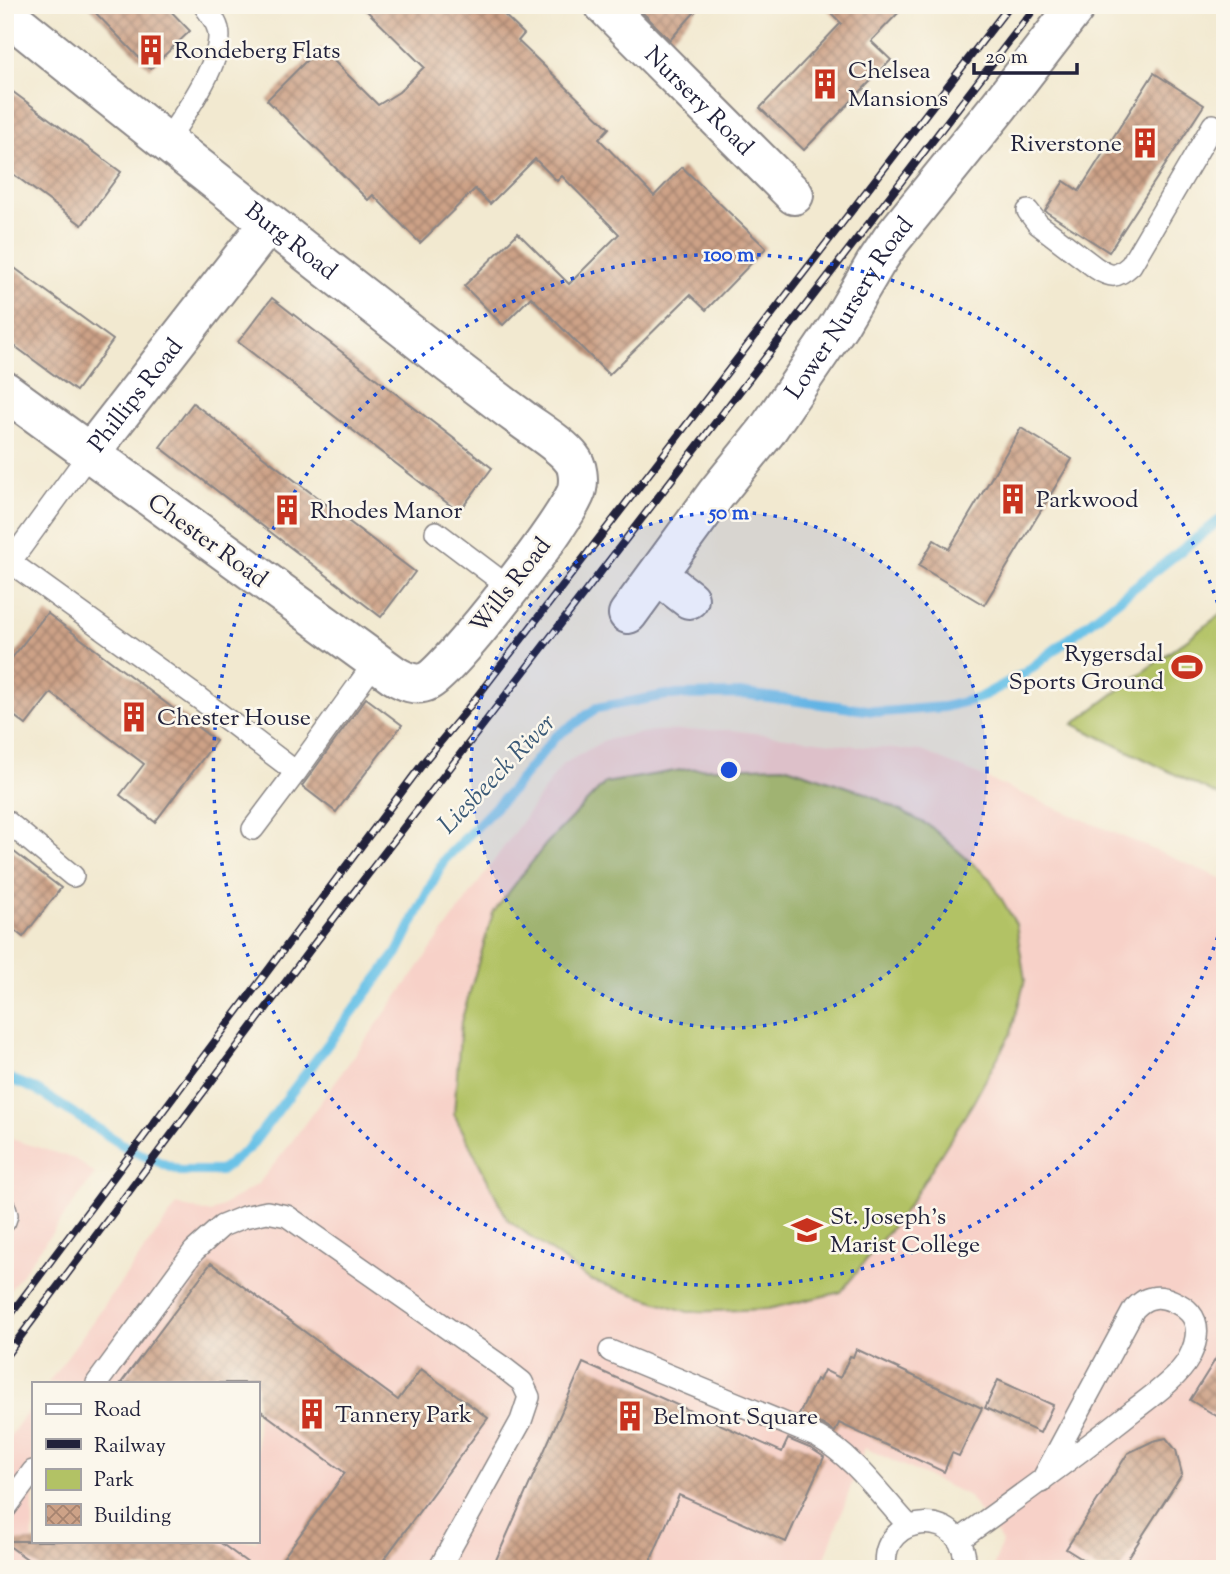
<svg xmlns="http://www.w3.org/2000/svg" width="1230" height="1574" font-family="'Sorts Mill Goudy',serif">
<defs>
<pattern id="building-cross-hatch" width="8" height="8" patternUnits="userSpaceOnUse" patternTransform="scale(1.75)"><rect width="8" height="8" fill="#cda287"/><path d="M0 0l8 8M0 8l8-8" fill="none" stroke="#a68470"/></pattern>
</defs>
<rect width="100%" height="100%" fill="#fbf7ec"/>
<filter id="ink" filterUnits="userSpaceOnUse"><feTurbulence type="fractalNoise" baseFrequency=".0143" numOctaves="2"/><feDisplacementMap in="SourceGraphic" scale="14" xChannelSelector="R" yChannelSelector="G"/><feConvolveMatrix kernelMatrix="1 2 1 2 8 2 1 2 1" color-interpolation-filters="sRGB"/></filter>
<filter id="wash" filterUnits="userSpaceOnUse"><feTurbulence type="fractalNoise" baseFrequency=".00686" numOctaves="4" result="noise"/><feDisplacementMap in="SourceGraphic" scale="28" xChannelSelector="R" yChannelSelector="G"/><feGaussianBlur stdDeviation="1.57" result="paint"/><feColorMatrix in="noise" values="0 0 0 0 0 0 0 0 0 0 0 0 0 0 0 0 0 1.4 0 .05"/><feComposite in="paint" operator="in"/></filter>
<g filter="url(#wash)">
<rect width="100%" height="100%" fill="#f2e9d0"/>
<g fill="#f7d1c8">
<polygon points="731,730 864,747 922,751 1225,880 1225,1569 993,1569 1002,1542 967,1495 865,1448 821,1569 5,1569 5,1443 33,1404 33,1541 257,1541 257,1383 48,1383 177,1205 211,1213 258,1184 287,1148 410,979 562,765 605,740 652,731"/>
<polygon points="5,1137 75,1159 95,1174 5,1297"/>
</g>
<g fill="#b2c265" stroke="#6a7250" stroke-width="2">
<polygon points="1225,611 1225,799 1073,724"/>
<polygon points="784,766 866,793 930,826 990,879 1016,924 1025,980 1011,1033 973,1103 909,1205 841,1292 768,1309 688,1312 590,1280 508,1220 454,1114 461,1022 493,913 546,844 605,783 687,769"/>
</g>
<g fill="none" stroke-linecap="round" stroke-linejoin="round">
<polyline stroke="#6ac2e7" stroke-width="10" points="5,1077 35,1089 131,1150 180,1171 221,1171 250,1147 397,953 444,860 511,791 555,737 597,708 666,695 745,694 882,712 944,707 979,698 1025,673 1225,516"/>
</g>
<g id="blocks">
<g fill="url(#building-cross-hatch)">
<polygon points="88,5 165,5 190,31 150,69"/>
<polygon points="361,5 494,5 524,34 518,41 609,128 599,139 654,196 682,167 766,248 706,310 690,295 609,375 531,297 503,325 464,286 518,233 569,284 619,234 562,176 557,181 535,159 490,204 475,189 420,243 373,195 368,200 267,100 320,47 378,105 399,92 424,67"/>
<polygon points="635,5 701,5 670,40"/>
<polygon points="823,5 906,5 871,41 891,60 804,150 760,108 841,23"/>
<polygon points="1154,73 1204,105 1109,252 1045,211 1064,181 1079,191"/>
<polygon points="5,86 121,172 82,225 5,168"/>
<polygon points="5,261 113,340 76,391 5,339"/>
<polygon points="272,298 492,468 459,512 238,342"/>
<polygon points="193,403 415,572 381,617 160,447"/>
<polygon points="1021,428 1072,459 984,605 919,566 934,540 949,549"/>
<polygon points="47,613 216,741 155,822 120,795 144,764 51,693 26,725 5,709 5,667"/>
<polygon points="366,698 402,725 336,812 302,786"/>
<polygon points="5,845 61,888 23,937 5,923"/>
<polygon points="211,1263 398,1400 421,1369 488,1418 377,1569 275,1569 345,1473 257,1408 257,1383 121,1383"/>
<polygon points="1225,1344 1225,1421 1190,1400"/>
<polygon points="856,1349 982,1408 959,1456 952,1453 944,1472 839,1423 835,1432 823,1425 799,1415 816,1379 819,1381 824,1370 840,1378 850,1356 853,1357"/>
<polygon points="583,1363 782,1452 788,1439 812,1449 824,1457 786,1542 679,1495 647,1569 492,1569"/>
<polygon points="998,1380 1053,1405 1040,1433 985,1408"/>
<polygon points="1166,1438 1176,1450 1182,1474 1121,1569 1098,1569 1066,1549 1128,1453 1153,1441"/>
<polygon points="5,1541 218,1541 256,1569 41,1569 5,1543"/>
</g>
</g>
</g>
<g filter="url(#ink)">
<use href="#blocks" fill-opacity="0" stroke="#8a8686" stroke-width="2"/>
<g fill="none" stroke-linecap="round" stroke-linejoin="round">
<g stroke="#8a8686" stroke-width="24">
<g id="lane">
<path d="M166,142C182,118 226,57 218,29C216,21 209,12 204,5"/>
<path d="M1028,211L1038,224L1096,268C1111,278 1117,278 1131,265L1213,125"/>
<polyline points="436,532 510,588"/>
<polyline points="10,562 200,699 296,772 376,661"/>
<polyline points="5,569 89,454"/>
<polyline points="5,820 73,876"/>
<polyline points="253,829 296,772"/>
<polyline points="5,1208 7,1215 5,1221"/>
<path d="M610,1351L818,1437C855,1458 880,1495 908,1525"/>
<polyline points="97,1383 194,1251 222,1226 244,1217 267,1212 287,1216 504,1368 522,1382 529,1397 521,1421 439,1569"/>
<polyline points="5,1509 33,1471"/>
<path d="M959,1540C1018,1497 1078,1455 1135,1409C1152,1396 1179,1377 1189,1358C1196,1344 1201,1326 1190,1313C1182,1304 1164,1295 1152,1298C1144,1299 1139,1304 1134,1309L1041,1482"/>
<path d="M886,1569C877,1511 970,1506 965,1569"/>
</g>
</g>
<g stroke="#8a8686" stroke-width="42">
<g id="street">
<path id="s1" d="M604,5L794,195"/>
<path id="s2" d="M5,13C143,125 282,233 421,342C453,367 485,392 518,416C533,428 561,444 572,459C578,466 579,480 577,489C573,513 450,670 428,681C416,687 404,681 394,675L5,391"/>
<path id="s3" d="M89,454L269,223"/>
<polyline points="658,575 689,599"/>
<path id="s4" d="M628,614L716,494L766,432L839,325L875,264L891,240L999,106L1077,5"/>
</g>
</g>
<use href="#lane" stroke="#fff" stroke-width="21"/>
<use href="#street" stroke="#fff" stroke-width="38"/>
<g stroke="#22223b" stroke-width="8">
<g id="rail">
<polyline points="5,1322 427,758 466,711 1010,5"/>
<polyline points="5,1357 315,943 1037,5"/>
</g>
</g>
<use href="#rail" stroke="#fbf7ec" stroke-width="5" stroke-dasharray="16" stroke-linecap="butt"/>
</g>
</g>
<circle cx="729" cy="770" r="258" fill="#1d4ed8" fill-opacity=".12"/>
<g fill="none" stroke="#1d4ed8" stroke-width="3.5" stroke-dasharray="3.5 7">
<circle cx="729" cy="770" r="258"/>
<path d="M1224 917A516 516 0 1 1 1224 623"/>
</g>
<defs>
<g id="building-bare" transform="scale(2.415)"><path d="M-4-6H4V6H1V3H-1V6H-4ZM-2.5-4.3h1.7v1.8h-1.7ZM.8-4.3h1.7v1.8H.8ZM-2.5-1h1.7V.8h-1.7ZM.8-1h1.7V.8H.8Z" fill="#c8321e" stroke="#fbf7ec" stroke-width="2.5" paint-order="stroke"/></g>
<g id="stadium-bare" transform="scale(2.415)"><path d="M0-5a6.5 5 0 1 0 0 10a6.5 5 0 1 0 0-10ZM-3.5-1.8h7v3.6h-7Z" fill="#c8321e" stroke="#fbf7ec" stroke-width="2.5" paint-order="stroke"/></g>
<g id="school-bare" transform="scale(2.415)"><path d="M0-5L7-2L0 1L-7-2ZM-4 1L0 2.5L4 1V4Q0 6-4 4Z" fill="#c8321e" stroke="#fbf7ec" stroke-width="2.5" paint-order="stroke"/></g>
</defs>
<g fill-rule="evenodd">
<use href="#building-bare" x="151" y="50"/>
<use href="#building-bare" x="825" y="84"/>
<use href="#building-bare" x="1145" y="143"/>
<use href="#building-bare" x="1013" y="499"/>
<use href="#building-bare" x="287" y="510"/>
<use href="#stadium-bare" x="1187" y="667"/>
<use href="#building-bare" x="134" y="717"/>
<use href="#school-bare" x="807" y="1230"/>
<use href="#building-bare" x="312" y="1414"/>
<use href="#building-bare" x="630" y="1416"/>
</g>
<g text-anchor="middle" stroke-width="5" stroke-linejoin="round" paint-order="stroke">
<g font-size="24" fill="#22223b" stroke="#fbf7ec" text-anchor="start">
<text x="174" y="58">Rondeberg Flats</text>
<text x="848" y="78">Chelsea<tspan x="848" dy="28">Mansions</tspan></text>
<text x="1122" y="151" text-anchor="end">Riverstone</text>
<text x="1036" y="507">Parkwood</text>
<text x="310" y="518">Rhodes Manor</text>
<text x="1164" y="661" text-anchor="end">Rygersdal<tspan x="1164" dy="28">Sports Ground</tspan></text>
<text x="157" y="725">Chester House</text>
<text x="830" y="1224">St. Joseph's<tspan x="830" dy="28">Marist College</tspan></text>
<text x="335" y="1422">Tannery Park</text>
<text x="653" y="1424">Belmont Square</text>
</g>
<g font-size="24" fill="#22223b" stroke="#fbf7ec">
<text dy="8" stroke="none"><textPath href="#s1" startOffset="135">Nursery Road</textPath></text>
<text dy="8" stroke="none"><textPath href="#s2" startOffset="366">Burg Road</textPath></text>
<text dy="8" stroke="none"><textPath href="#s4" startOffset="378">Lower Nursery Road</textPath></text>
<text dy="8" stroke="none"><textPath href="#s3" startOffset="75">Phillips Road</textPath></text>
<text transform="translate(208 540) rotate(36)" y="8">Chester Road</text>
<text transform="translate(510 585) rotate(-52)" y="8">Wills Road</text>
</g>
<g font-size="26" font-style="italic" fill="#3b5a77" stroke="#fbf7ec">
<text transform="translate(496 773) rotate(-46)" y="9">Liesbeeck River</text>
</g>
</g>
<circle cx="729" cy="770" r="10" fill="#1d4ed8" stroke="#fbf7ec" stroke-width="3.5"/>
<g font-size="21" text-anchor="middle" font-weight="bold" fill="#1d4ed8" stroke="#fbf7ec" stroke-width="5" stroke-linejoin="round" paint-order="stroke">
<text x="729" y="261">100 m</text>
<text x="729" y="519">50 m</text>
</g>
<rect width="1230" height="1574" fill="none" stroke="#fbf7ec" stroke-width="28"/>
<rect x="32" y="1382" width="228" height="161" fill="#fbf7ec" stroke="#a4a2a5" stroke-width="2"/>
<rect x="46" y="1404" width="35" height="10" fill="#ffffff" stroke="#a4a2a5" stroke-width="2"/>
<text x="94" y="1416" font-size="21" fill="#22223b">Road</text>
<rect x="46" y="1439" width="35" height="10" fill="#22223b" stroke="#a4a2a5" stroke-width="2"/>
<text x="94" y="1452" font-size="21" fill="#22223b">Railway</text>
<rect x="46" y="1469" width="35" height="21" fill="#b2c265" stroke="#a4a2a5" stroke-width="2"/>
<text x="94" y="1486" font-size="21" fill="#22223b">Park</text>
<rect x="46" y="1504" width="35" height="21" fill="url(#building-cross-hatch)" stroke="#a4a2a5" stroke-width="2"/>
<text x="94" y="1522" font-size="21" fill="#22223b">Building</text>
<path d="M974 63v10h103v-10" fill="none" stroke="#22223b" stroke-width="3.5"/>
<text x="985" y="63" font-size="21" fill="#22223b" stroke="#fbf7ec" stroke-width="5" paint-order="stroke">20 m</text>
</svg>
